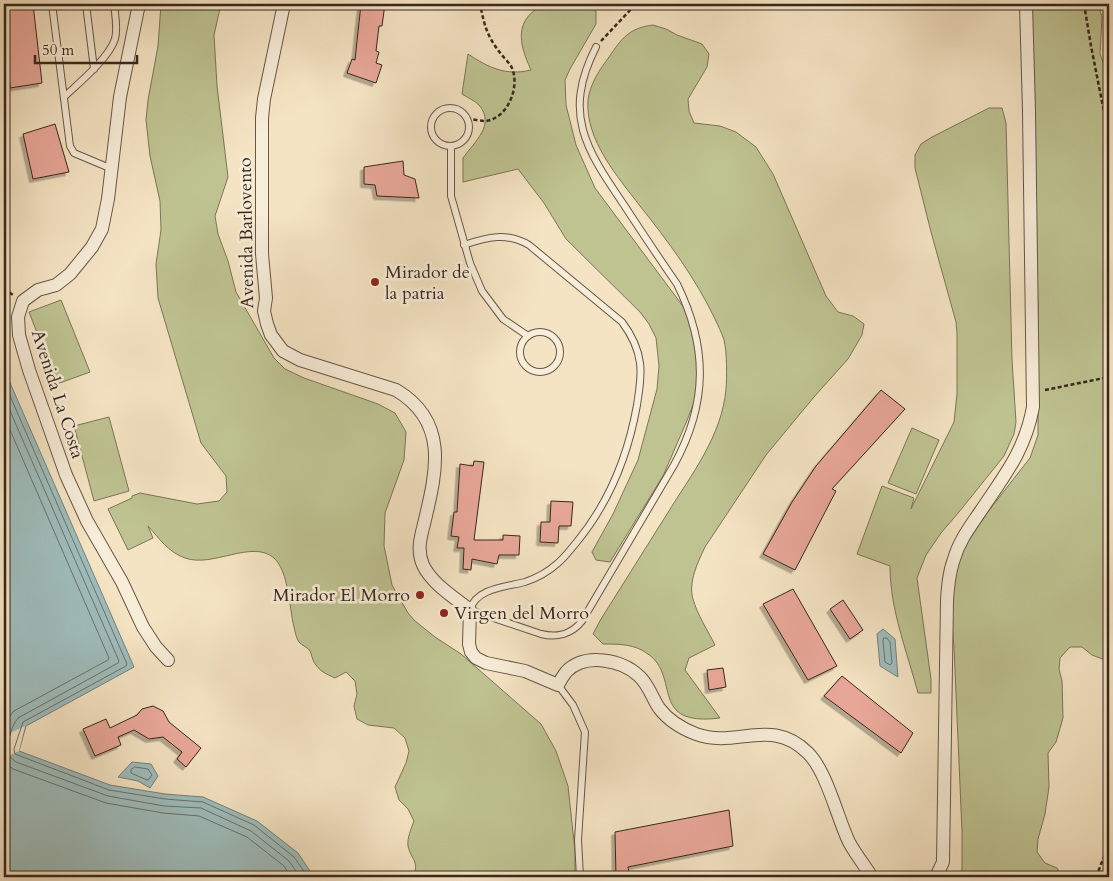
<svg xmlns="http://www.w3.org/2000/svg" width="1113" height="881" font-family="Cardo,serif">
<defs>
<filter id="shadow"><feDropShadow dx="-3.5" dy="3.5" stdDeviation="0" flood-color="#0004"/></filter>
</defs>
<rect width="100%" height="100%" fill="#f5e4c4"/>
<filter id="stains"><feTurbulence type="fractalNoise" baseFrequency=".004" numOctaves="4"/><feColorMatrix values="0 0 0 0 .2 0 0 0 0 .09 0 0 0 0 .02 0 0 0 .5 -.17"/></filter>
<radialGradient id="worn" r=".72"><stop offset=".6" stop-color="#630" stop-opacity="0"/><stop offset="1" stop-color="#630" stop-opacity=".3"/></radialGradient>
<g fill="#bfc392" stroke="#7a7657">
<path d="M161,4H221L214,35L217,86L228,177L215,216L218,234L228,261L236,292L274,358L285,369L304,378L378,404L395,413L406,432L404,460L385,513L384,546L392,585L408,613L415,621L435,637L461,654L541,724L556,751L568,786L575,851V877H413C420,861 411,860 408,846C407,838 411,829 414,821L408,809L399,800L395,787L406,763L409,751L405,738L394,728L368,725L357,719L354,706L357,694L355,681L346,672L335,678C326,674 319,671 314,662C312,659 312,655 310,651C308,647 302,646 299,642C296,638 295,631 294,627C289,607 289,572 274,558C252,539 213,568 185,558C168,552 159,538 148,526L153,538L128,550L108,509L132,498V496L140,493L197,504L219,501L227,492L226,476L201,443L158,298L156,264L161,230L160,201L150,156L146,120L148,100L158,46Z"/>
<path d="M545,4H587L596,11V24L570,69L565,80L566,105L576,145L595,188L688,313L701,364L695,400L686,423L663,476L610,562L596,560L592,552L613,514L638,460L657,389L659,366L656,338L649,324L640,312L566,239L544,203L518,169L463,182V158C474,142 496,125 479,105C475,101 467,97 462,94L468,54C489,68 506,76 531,70C518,42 514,19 545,4Z"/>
<polygon points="1032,4 1098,4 1102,17 1100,54 1109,78 1109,526 1104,533 1109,546 1109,659 1105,660 1092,655 1082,647 1070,647 1060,658 1059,669 1062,681 1063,718 1056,742 1048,753 1049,787 1045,814 1038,839 1037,852 1045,863 1057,868 1062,877 961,877 962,868 962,831 954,647 948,583 965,541 1030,458 1038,435 1038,306 1032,128"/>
<path d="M653,25L666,29L677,35L702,44L709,54L707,67L688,99L689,111L694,123L720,126L736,132L756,147L773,174L826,296L838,312L853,316L864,324L862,335L848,359L814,397L766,455L705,547C698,562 688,582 693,599C697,614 708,631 715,645L689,658L685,670L720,718C648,727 681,677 648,654C635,644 619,644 603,644L593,634L601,619C623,584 645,549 667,514C691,475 722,436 726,389C727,378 727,351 724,340C722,333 718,326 715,319C696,279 668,241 640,206C618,177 585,140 588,100C590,84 600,69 609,57C622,38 629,28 653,25Z"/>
<path d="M989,108H1002L1006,123L1012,360L1016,422L1014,434L1004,456L959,512L941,533L926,555L917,578L931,679V693H918C907,651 890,610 890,566L857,554L882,486L914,498L911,509L954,422L957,394V333L956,322L931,232L915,168V155L921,144L932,137Z"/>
<polygon points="61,300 90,372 57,384 29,312"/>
<polygon points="109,417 129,491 94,501 74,426"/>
<polygon points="912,428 939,440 916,494 888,483"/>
</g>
<g fill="#9fbdbc" stroke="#75817c">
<polygon points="4,369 134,667 26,726 19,751 110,785 165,794 203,797 257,821 298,853 314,877 4,877"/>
<polygon points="883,629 895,639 898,677 880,666 877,634"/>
<polygon points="132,762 151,764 158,776 150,788 138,781 118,777"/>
</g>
<polygon fill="#f5e4c4" points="25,726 19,751 4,758 4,736"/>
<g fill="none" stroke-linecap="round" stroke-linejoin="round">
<g stroke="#6a726c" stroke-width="1">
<polyline points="4,382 127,664 126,666 23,722 14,749 15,754 109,790 165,799 203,802 254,825 294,857 308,877"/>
<path d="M4,397L119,661L118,663L18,718C11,726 5,747 10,757L16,762L108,796L164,806L201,808L251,831L289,861L300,877"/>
<polyline points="4,416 109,658 108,660 14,711 8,718 4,734"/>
<polygon points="884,638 887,638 890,642 892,663 890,665 885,662 883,641"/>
<polyline points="4,762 13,769 106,803 163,813 199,816 247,837 284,866 291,877"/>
<polygon points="135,767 148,769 152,775 149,779 147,780 131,773 131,770"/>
</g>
</g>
<g fill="#eaa89a" stroke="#36281c" filter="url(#shadow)">
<polygon points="4,4 33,4 42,83 10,88"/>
<polygon points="361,4 385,4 382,26 379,26 376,51 379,52 376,63 382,65 376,83 347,73 352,59 355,60"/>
<polygon points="55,124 69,172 33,179 23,134"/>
<polygon points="403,161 404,175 415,179 419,198 377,196 375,185 364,184 364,167"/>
<polygon points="881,390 905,409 832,489 836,491 795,570 763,554 792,502 816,466"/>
<polygon points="474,461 484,462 474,540 503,540 503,535 520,536 519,555 499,555 497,564 472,559 471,570 463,569 464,548 457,548 459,537 451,536 454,512 457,512 460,464 473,466"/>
<polygon points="551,501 573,502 571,526 559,526 558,543 540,542 541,522 550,522"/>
<polygon points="793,589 837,666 808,680 763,604"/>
<polygon points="843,600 863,630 850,639 830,609"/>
<polygon points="723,668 726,687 709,690 707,670"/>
<polygon points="842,676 913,733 901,753 824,696"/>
<polygon points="153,706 163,711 169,722 201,748 186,767 177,759 182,752 163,737 149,739 134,730 118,737 121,745 95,756 83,729 106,719 110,728 137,715 142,709"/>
<polygon points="729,810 733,846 628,867 630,877 616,877 615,832"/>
</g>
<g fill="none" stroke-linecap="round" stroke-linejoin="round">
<g stroke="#665746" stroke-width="8">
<g id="lane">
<polyline points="52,4 70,146 74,153 112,169"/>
<polyline points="86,4 94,69"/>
<path d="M64,97C79,83 109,58 115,39C118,28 115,14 114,4"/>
<circle cx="450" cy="127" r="19"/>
<polyline points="451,146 451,196 470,263 482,291 503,319 528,336"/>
<path d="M464,245C487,237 507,232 529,245L622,322C631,334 638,347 640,363C642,377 639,391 637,405C628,456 609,503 576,543C570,550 565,557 558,563C548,572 537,578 525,582C506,587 476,588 470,610L541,634C557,638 572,634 582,621L674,465C708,403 708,347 677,284C659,258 641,231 624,205C586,149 562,114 596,47"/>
<circle cx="540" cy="352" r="20"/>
<polyline points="558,685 573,705 585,732 578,840 580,877"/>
</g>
</g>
<g stroke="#665746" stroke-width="14">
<g id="street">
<polyline points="139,4 120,97 108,199 102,229 92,247 70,274 56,285 38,290 23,301 18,317 19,335 29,370 66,475 87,521 122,582 143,627 156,647 168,660"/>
<path d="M284,4L264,99L262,118V254L266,298L264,311L267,324L271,335L283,351L300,360L396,390C450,422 436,473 424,524C420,539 417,551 423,565C432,584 454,597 470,610L469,644L471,652L476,658L486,663L525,671L558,685C560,681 563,676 566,672C585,652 622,660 639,676C649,685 652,698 659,708C668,720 683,729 696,734C737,749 771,716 808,753C827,772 837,817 849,842C856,855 865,866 872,877"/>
<path d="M936,877L943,862L947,600C948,586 949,572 954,559C959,541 970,527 980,512C1004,476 1025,451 1033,407L1029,111L1026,4"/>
</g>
</g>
<g stroke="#36281c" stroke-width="2.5" stroke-dasharray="4 2.5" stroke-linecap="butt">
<polyline points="1084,4 1091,46 1109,137"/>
<polyline points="601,41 636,4"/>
<path d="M467,119C473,119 480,121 486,121C508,118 520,87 512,68C509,62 502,56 498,50C486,34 484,23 480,4"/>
<polyline points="4,289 13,295"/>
<polyline points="1045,390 1109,377"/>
<polyline points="1096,877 1109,844"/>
</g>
<use href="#lane" stroke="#f8edd9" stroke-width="6"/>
<use href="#street" stroke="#f8edd9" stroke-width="12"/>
</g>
<g fill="#8f2418" stroke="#f8edd9" stroke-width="2">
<circle cx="375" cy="282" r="5"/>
<circle cx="420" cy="595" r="5"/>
<circle cx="444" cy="613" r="5"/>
</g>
<g text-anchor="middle" stroke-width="5" stroke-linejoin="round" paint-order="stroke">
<g font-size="18" fill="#36281c" stroke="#f8edd9">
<text transform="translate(246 233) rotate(-91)" y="6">Avenida Barlovento</text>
<text transform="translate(58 394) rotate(72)" y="6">Avenida La Costa</text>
</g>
<g font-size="18" fill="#36281c" stroke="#f8edd9" text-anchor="start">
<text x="385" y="278">Mirador de<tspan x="385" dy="21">la patria</tspan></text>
<text x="410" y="601" text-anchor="end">Mirador El Morro</text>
<text x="454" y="619">Virgen del Morro</text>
</g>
</g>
<rect width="1113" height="881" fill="none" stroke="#f5e4c4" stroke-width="20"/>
<rect x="5" y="5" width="1103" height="871" fill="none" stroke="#36281c" stroke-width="2.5"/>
<rect x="10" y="10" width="1093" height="861" fill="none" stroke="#36281c"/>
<path d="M35 55v8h102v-8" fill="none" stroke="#36281c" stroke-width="2.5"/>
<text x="42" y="55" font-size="15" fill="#36281c" stroke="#f8edd9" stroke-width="4" paint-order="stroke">50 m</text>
<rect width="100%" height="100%" filter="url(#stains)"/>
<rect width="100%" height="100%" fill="url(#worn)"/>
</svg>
